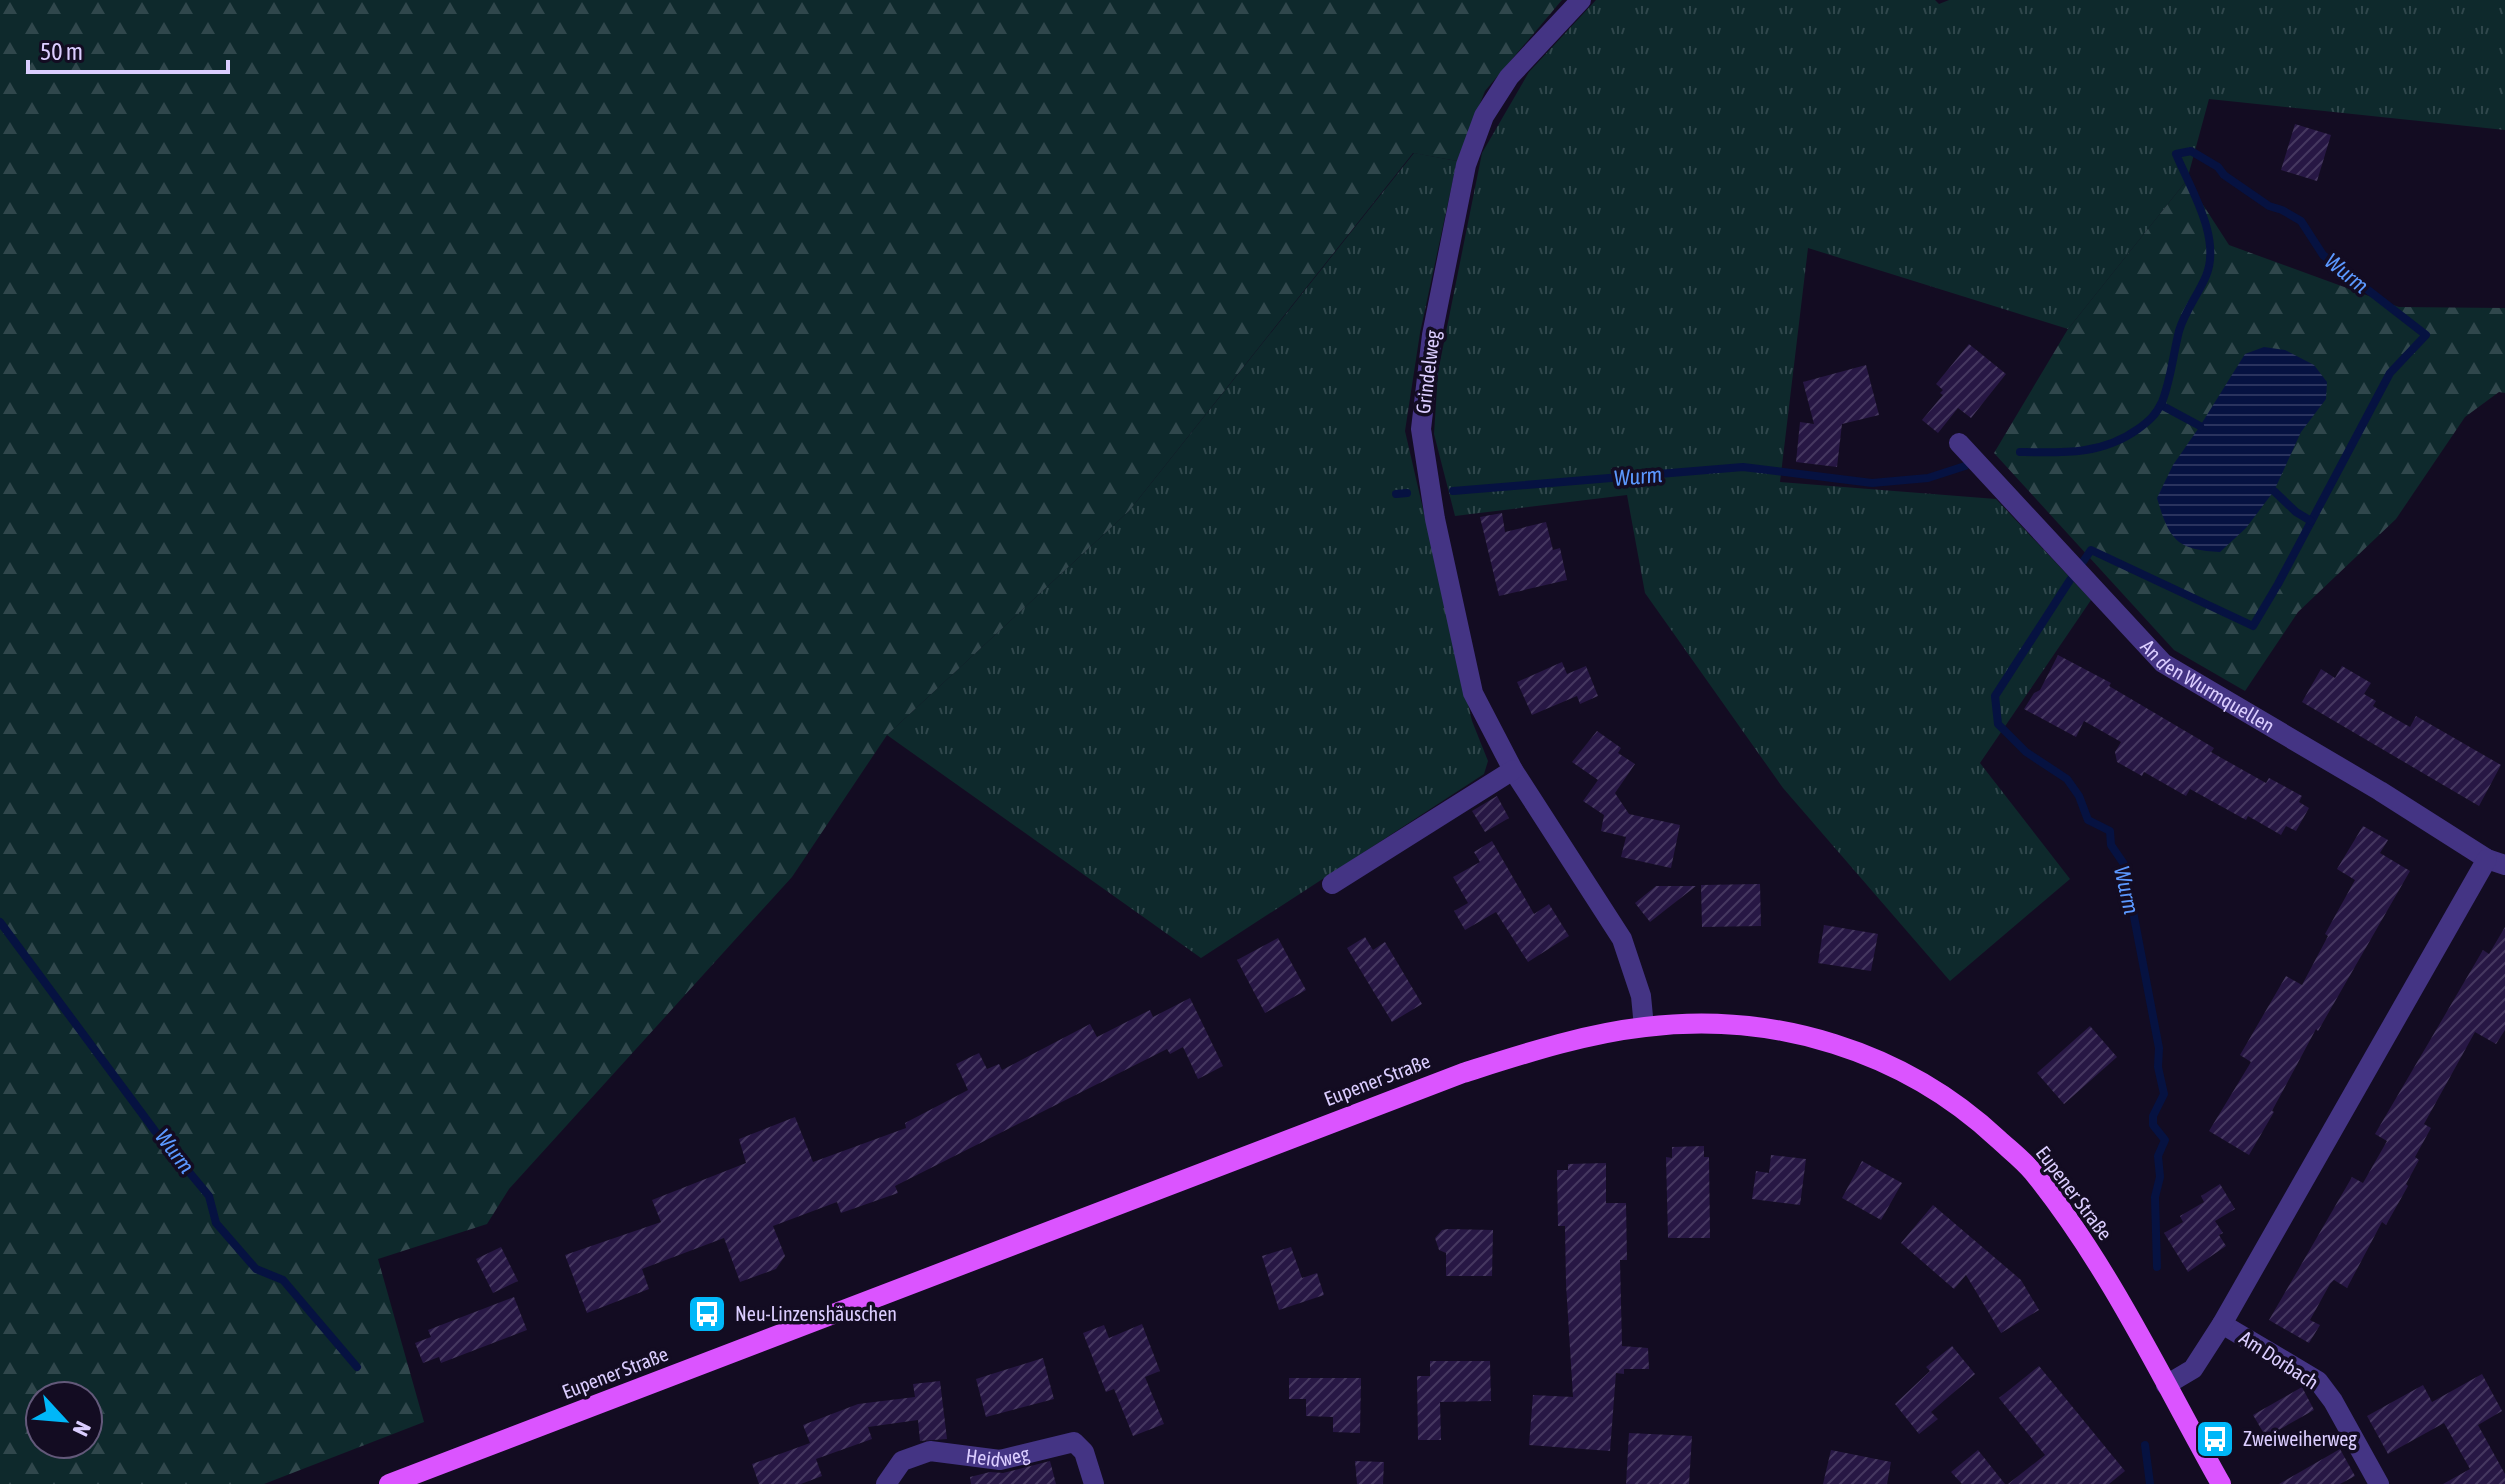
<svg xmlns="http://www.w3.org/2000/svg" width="2505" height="1484" font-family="'Asap Condensed',sans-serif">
<defs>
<pattern id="grass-tufts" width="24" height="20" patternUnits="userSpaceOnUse" patternTransform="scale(2)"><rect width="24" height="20" fill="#0e292c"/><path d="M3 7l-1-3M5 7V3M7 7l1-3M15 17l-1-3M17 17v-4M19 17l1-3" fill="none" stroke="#30474c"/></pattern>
<pattern id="forest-firs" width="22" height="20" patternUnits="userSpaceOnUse" patternTransform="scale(2)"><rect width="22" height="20" fill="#0e292c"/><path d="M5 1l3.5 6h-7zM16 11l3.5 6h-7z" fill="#30474c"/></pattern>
<pattern id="water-rules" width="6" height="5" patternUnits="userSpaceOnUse" patternTransform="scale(2)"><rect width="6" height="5" fill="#061241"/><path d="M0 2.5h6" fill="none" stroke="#2a335e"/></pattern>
<pattern id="building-hatch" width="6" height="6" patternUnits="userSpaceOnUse" patternTransform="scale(2)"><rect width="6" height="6" fill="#271744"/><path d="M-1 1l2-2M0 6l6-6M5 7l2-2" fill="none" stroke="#463860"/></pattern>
</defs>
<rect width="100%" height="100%" fill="#130c22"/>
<g fill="url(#grass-tufts)">
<polygon points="1596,0 1935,0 1939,4 1949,0 2505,0 2505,130 2209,99 2187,180 2068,329 1808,248 1780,482 1996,499 2091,600 1980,763 2070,879 1950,981 1783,788 1645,593 1627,495 1455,516 1434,434 1438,372 1482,153 1529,72"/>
<polygon points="1414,153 1457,161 1420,333 1405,431 1472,721 1488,761 1484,774 1201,958 887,735 1129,511"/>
</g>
<g fill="url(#forest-firs)" fill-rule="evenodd">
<path d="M0,0H1562L1485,91L1457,161L1413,153L1129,511L887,735L792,877L509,1189L487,1224L378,1259L424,1422L264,1484H0ZM40,1396H88V1444H40Z"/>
<polygon points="2187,180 2229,245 2399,307 2505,308 2505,393 2499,392 2465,417 2396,519 2298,612 2245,691 2174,650 1994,453 2068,329"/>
</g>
<path fill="url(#water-rules)" d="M2264,347L2285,350L2314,365L2327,382L2326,399L2301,432L2274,491L2246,528L2220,552C2176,550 2169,539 2157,498L2173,465L2200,426L2245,354Z"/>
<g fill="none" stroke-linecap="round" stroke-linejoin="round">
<g stroke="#061241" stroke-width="8">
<polyline points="2161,405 2200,426"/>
<path d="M2020,452C2063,453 2102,455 2138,429C2149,421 2156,415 2162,402C2171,379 2173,355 2179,331C2185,311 2198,295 2206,276C2222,238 2190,188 2176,154L2191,151L2218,167L2224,175L2269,206L2282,210L2301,221L2323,255L2426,335L2390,373L2278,584L2253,626L2091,550L2080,566"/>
<polyline points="1453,491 1743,467 1872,483 1928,478 1965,466"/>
<polyline points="2274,491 2296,512 2311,521"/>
<polyline points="1396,494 1407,493"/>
<polyline points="2070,580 1995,696 1998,724 2026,752 2067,779 2079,796 2088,820 2110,831 2111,845 2124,864 2159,1048 2158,1067 2164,1094 2153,1116 2153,1125 2165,1140 2158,1156 2160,1177 2155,1197 2157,1267"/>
<polyline points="0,922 155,1131 209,1196 216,1223 256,1269 283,1280 357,1367"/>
<polyline points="2145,1445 2150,1484"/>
</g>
</g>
<g fill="url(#building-hatch)">
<polygon points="2295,124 2331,135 2317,181 2281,170"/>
<polygon points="1969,344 2006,374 1971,418 1958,408 1938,433 1922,420 1943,395 1940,393 1943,390 1936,384"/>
<polygon points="1866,365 1879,415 1842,424 1837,467 1796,462 1800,422 1814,424 1803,382"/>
<polygon points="1502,513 1505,532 1546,522 1553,550 1560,548 1567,580 1499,596 1480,517"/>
<polygon points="2058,655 2111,683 2109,686 2214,748 2211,752 2266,783 2269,778 2302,796 2299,802 2309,808 2296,831 2286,826 2281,835 2248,816 2246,820 2190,789 2186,796 2144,772 2142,776 2117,762 2115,752 2121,742 2084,721 2076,737 2024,709 2034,693 2040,690"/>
<polygon points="1562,662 1567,674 1586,666 1598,696 1580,704 1577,696 1532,715 1517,682"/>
<polygon points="2342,666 2371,683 2364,694 2376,701 2373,706 2410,727 2416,716 2501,765 2479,806 2302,702 2321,669 2335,678"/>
<polygon points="1597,731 1621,748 1618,753 1635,764 1615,793 1629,814 1680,825 1671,868 1621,857 1626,837 1601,831 1604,815 1583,801 1598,780 1572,762"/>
<polygon points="1497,796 1509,818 1485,832 1472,811"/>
<polygon points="2363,826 2388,840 2380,853 2410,871 2318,1031 2316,1029 2272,1111 2274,1112 2249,1155 2209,1131 2251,1062 2240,1055 2286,976 2302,985 2328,936 2325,934 2355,880 2337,869"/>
<polygon points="1492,841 1534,914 1549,904 1569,936 1528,962 1496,912 1465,930 1454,911 1468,903 1453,877 1480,862 1474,852"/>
<polygon points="1760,884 1761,926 1702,927 1701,885"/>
<polygon points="1656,886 1696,886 1650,922 1635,903"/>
<polygon points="1824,925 1878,934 1871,971 1818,963"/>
<polygon points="2505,927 2505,1030 2496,1044 2475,1032 2424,1124 2431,1128 2415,1157 2419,1160 2406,1184 2408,1186 2386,1225 2382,1222 2347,1288 2334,1280 2330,1284 2310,1320 2320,1325 2309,1343 2269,1320 2352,1177 2363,1183 2387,1141 2375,1134 2483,950 2489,954"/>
<polygon points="1365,937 1373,950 1385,942 1422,1004 1392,1022 1347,948"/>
<polygon points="1278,938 1306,990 1265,1013 1237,960"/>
<polygon points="1190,998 1223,1066 1198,1079 1183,1047 1170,1054 1167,1049 895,1186 898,1193 841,1213 837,1202 773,1226 785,1256 776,1269 740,1282 724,1238 642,1269 649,1289 587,1313 565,1255 661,1222 652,1200 746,1163 739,1139 795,1117 813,1162 906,1128 905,1123 968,1090 956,1064 979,1053 987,1069 999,1064 1002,1070 1090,1024 1097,1037 1150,1010 1153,1017"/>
<polygon points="2090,1026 2117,1057 2064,1104 2037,1073"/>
<polygon points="1704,1146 1704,1157 1709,1157 1710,1238 1668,1238 1666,1157 1672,1158 1672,1147"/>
<polygon points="1771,1155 1806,1159 1800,1205 1752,1199 1756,1171 1769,1173"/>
<polygon points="1862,1161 1902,1183 1881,1220 1842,1198"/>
<polygon points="1606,1163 1606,1203 1626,1203 1627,1260 1620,1260 1622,1346 1648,1348 1649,1369 1624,1369 1624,1374 1616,1373 1610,1451 1529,1445 1533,1395 1573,1397 1566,1284 1565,1226 1558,1226 1557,1170 1568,1170 1568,1164"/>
<polygon points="2220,1184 2235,1209 2215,1221 2223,1233 2219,1235 2226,1246 2188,1272 2164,1233 2183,1222 2180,1216 2204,1202 2201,1196"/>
<polygon points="1933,1205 2021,1280 2039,1310 2001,1333 1966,1275 1954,1289 1901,1243"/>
<polygon points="1448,1229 1493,1230 1492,1276 1446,1276 1446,1253 1439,1250 1435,1238 1442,1230"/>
<polygon points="501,1247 518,1281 493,1293 476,1259"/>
<polygon points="1291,1247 1302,1278 1317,1273 1324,1295 1279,1310 1262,1256"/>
<polygon points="514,1297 527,1330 441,1363 439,1357 423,1363 415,1343 431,1337 428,1330"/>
<polygon points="1142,1324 1160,1371 1145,1377 1164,1424 1133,1436 1114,1389 1106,1392 1083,1333 1104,1325 1109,1338"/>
<polygon points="1952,1346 1975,1374 1931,1412 1938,1419 1919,1434 1895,1404 1930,1371 1926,1367"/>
<polygon points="1043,1358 1054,1399 986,1417 976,1379"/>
<polygon points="1430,1361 1490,1361 1491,1401 1440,1402 1441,1440 1418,1440 1417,1376 1430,1376"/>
<polygon points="2039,1366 2125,1471 2109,1484 2008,1484 2045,1455 1999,1398"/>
<polygon points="2482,1374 2502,1411 2478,1425 2505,1474 2505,1484 2443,1484 2470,1469 2444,1423 2388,1454 2367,1416 2423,1385 2432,1402"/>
<polygon points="1289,1378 1361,1378 1360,1433 1333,1432 1333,1417 1306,1416 1306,1399 1289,1399"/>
<polygon points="940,1381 947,1439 920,1441 918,1420 868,1427 872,1439 816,1459 822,1476 801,1484 759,1484 752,1464 810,1443 803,1425 858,1404 915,1397 913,1384"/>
<polygon points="2302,1387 2314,1410 2266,1437 2253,1415"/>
<polygon points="1629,1433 1692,1436 1689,1484 1626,1484"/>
<polygon points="2340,1449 2355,1476 2340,1484 2279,1484"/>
<polygon points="1831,1450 1891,1462 1887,1484 1823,1484"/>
<polygon points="1978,1450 2005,1484 1962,1484 1951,1472"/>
<polygon points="1050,1461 1056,1484 971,1484 970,1477 990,1472 1003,1473"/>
<polygon points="1355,1461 1384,1462 1383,1484 1357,1484"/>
</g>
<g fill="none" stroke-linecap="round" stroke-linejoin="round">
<g stroke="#443484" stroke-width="20">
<polyline points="1581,0 1509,77 1484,116 1466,165 1432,335 1421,429 1435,519 1473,693 1513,770 1622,939 1641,996 1644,1027"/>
<path id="s1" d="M1959,443L2163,663L2380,791L2487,859L2505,865"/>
<polyline points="1332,884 1513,770"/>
<polyline points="2222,1324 2318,1381 2333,1401 2379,1484"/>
<polyline points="2166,1385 2193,1369 2222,1324 2487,859"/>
<path id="s2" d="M886,1484L902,1461L930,1451L1000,1460L1074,1442L1084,1452L1094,1484"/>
</g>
<path stroke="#db54ff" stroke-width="20" d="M389,1484L1463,1073C1523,1054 1583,1034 1645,1027C1773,1011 1904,1051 1998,1139C2010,1150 2023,1160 2033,1172C2109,1266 2162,1379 2221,1484"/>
</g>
<defs>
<g id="bus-square" transform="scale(2)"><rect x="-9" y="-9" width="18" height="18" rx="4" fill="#00b7f8" stroke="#130c22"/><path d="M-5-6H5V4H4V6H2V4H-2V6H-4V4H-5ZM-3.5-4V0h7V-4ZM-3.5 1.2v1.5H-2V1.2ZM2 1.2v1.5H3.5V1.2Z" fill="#fff"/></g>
</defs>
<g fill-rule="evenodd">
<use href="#bus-square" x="707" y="1314"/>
<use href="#bus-square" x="2215" y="1439"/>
</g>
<g text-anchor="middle" stroke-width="7" stroke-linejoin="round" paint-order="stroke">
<g font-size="20" fill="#dbcdff" stroke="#130c22">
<text transform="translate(1428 372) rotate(-83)" y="7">Grindelweg</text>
<text dy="7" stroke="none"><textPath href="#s1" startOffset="350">An den Wurmquellen</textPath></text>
<text transform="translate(1377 1080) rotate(-21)" y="7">Eupener Straße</text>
<text transform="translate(2074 1193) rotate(53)" y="7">Eupener Straße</text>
<text transform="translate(2279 1360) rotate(33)" y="7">Am Dorbach</text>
<text transform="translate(615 1373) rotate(-21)" y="7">Eupener Straße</text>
<text dy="7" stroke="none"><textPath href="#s2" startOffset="126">Heidweg</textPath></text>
</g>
<g font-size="20" fill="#dbcdff" stroke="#130c22" text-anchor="start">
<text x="735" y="1321">Neu-Linzenshäuschen</text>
<text x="2243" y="1446">Zweiweiherweg</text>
</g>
<g font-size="22" font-style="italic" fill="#5b98ff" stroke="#130c22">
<text transform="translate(2347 273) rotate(39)" y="8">Wurm</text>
<text transform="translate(1638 476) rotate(-5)" y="8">Wurm</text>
<text transform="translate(2127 890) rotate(77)" y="8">Wurm</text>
<text transform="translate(175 1151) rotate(53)" y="8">Wurm</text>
</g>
</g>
<g transform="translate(64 1420) rotate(116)"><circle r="38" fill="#130c22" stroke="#63597a" stroke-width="2"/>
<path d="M0-6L14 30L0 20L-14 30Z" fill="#00b7f8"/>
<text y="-12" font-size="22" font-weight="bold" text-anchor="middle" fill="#dbcdff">N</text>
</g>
<path d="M28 60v12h200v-12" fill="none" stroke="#dbcdff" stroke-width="4"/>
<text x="40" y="60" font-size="24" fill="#dbcdff" stroke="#130c22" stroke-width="6" paint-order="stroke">50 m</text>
</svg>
